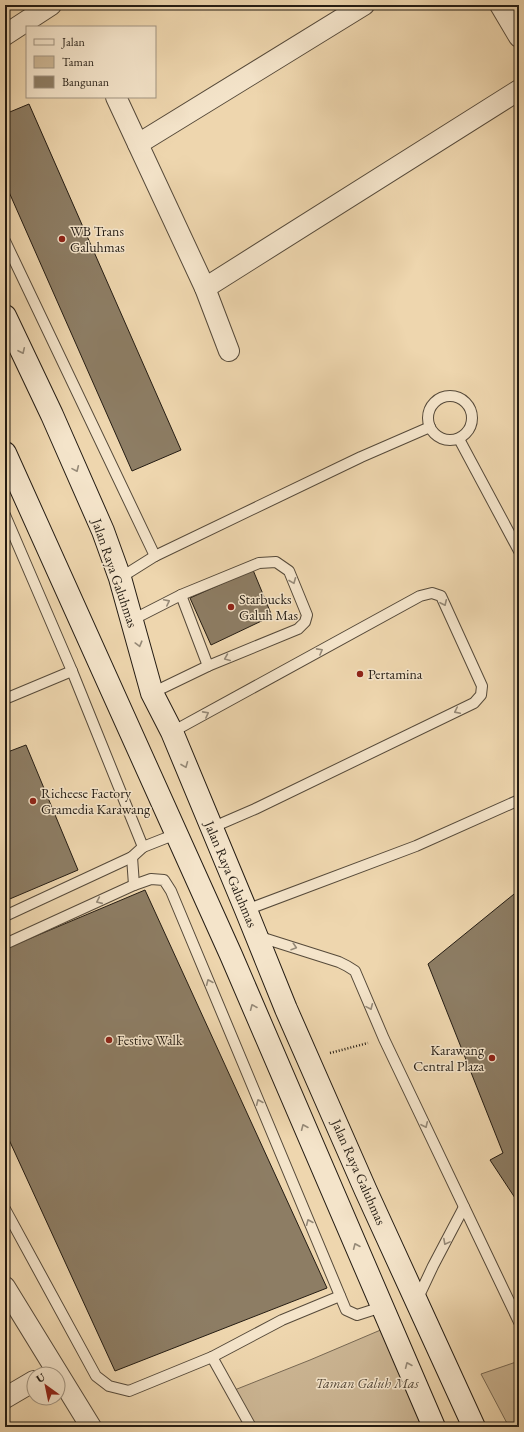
<svg xmlns="http://www.w3.org/2000/svg" width="524" height="1432" font-family="'EB Garamond',serif">
<rect width="100%" height="100%" fill="#eed6ae"/>
<filter id="stains"><feTurbulence type="fractalNoise" baseFrequency=".005" numOctaves="4"/><feColorMatrix values="0 0 0 0 .2 0 0 0 0 .09 0 0 0 0 .02 0 0 0 .5 -.17"/></filter>
<radialGradient id="worn" r=".72"><stop offset=".6" stop-color="#630" stop-opacity="0"/><stop offset="1" stop-color="#630" stop-opacity=".3"/></radialGradient>
<g fill="#ccb694" stroke="#786954">
<polygon points="390,1326 434,1427 250,1427 232,1391 310,1360"/>
<polygon points="519,1361 519,1427 509,1427 481,1374"/>
</g>
<g fill="#8d7d64" stroke="#241c13">
<polygon points="29,104 181,450 132,471 5,183 5,114"/>
<polygon points="253,570 272,616 211,645 190,598"/>
<polygon points="26,745 78,870 5,901 5,753"/>
<polygon points="145,890 327,1288 115,1371 5,1131 5,949"/>
<polygon points="519,890 519,1204 490,1160 503,1153 428,964"/>
</g>
<g fill="none" stroke-linecap="round" stroke-linejoin="round">
<g stroke="#564a3a" stroke-width="12">
<g id="lane">
<polyline points="5,241 155,556"/>
<circle cx="450" cy="418" r="22"/>
<polyline points="459,439 519,551"/>
<polyline points="5,515 72,671 143,847 176,834"/>
<polyline points="120,578 155,556 361,457 430,427"/>
<polyline points="181,595 208,666"/>
<polyline points="132,620 181,595 259,563 276,562 289,571 307,615 305,622 298,629 208,666 152,693"/>
<polyline points="5,699 72,671"/>
<polyline points="172,732 420,596 432,593 441,596 482,686 481,695 474,703 255,809 211,828"/>
<polyline points="132,857 134,885"/>
<polyline points="246,910 416,846 519,800"/>
<polyline points="5,916 132,857 143,847"/>
<polyline points="257,936 339,962 347,966 355,971 384,1039 519,1322"/>
<polyline points="5,944 134,885 151,879 164,880 171,891 346,1310 357,1315 382,1307"/>
<polyline points="5,1209 96,1376 109,1386 129,1391 212,1357 282,1320 340,1296"/>
<polyline points="417,1300 433,1266 464,1207"/>
<polyline points="212,1357 251,1427"/>
</g>
</g>
<g stroke="#564a3a" stroke-width="22">
<g id="street">
<polyline points="500,5 519,37"/>
<polyline points="5,35 51,5"/>
<polyline points="116,97 205,288 229,351"/>
<polyline points="138,144 364,5"/>
<polyline points="205,288 519,90"/>
<polyline points="5,1287 91,1427"/>
<polyline points="5,1398 34,1381"/>
</g>
</g>
<g stroke="#241c13" stroke-width="24">
<g id="secondary">
<polyline points="5,316 52,415 103,531 120,578 152,693 172,732 246,910 286,1009 366,1191 474,1427"/>
<polyline points="5,453 231,955 434,1427"/>
</g>
</g>
<polyline stroke="#241c13" stroke-width="2.5" stroke-dasharray="1 2" stroke-linecap="butt" points="330,1053 368,1043"/>
<use href="#lane" stroke="#f4e4ca" stroke-width="10"/>
<use href="#street" stroke="#f4e4ca" stroke-width="20"/>
<use href="#secondary" stroke="#f4e4ca" stroke-width="22"/>
</g>
<defs><path id="oneway-chevron" d="M-2-3.5L2.5 0L-2 3.5" fill="none" stroke-width="1.6" stroke-linecap="round" stroke-linejoin="round"/></defs>
<g stroke="#968a78">
<use href="#oneway-chevron" transform="translate(22 351) rotate(65)"/>
<use href="#oneway-chevron" transform="translate(76 469) rotate(66)"/>
<use href="#oneway-chevron" transform="translate(293 581) rotate(68)"/>
<use href="#oneway-chevron" transform="translate(167 602) rotate(-27)"/>
<use href="#oneway-chevron" transform="translate(444 603) rotate(65)"/>
<use href="#oneway-chevron" transform="translate(139 644) rotate(75)"/>
<use href="#oneway-chevron" transform="translate(320 651) rotate(-29)"/>
<use href="#oneway-chevron" transform="translate(227 658) rotate(157)"/>
<use href="#oneway-chevron" transform="translate(457 711) rotate(154)"/>
<use href="#oneway-chevron" transform="translate(206 714) rotate(-28)"/>
<use href="#oneway-chevron" transform="translate(185 765) rotate(68)"/>
<use href="#oneway-chevron" transform="translate(99 901) rotate(156)"/>
<use href="#oneway-chevron" transform="translate(294 947) rotate(18)"/>
<use href="#oneway-chevron" transform="translate(209 982) rotate(-113)"/>
<use href="#oneway-chevron" transform="translate(253 1007) rotate(-113)"/>
<use href="#oneway-chevron" transform="translate(370 1007) rotate(66)"/>
<use href="#oneway-chevron" transform="translate(259 1102) rotate(-113)"/>
<use href="#oneway-chevron" transform="translate(425 1125) rotate(65)"/>
<use href="#oneway-chevron" transform="translate(304 1127) rotate(-113)"/>
<use href="#oneway-chevron" transform="translate(309 1222) rotate(-113)"/>
<use href="#oneway-chevron" transform="translate(446 1242) rotate(118)"/>
<use href="#oneway-chevron" transform="translate(356 1246) rotate(-113)"/>
<use href="#oneway-chevron" transform="translate(408 1365) rotate(-113)"/>
</g>
<g fill="#8f2418" stroke="#f4e4ca" stroke-width="1.5">
<circle cx="62" cy="239" r="4"/>
<circle cx="231" cy="607" r="4"/>
<circle cx="360" cy="674" r="4"/>
<circle cx="33" cy="801" r="4"/>
<circle cx="109" cy="1040" r="4"/>
<circle cx="492" cy="1058" r="4"/>
</g>
<g text-anchor="middle" stroke-width="3" stroke-linejoin="round" paint-order="stroke">
<g font-size="14" fill="#241c13" stroke="#f4e4ca" text-anchor="start">
<text x="70" y="236">WB Trans<tspan x="70" dy="16">Galuhmas</tspan></text>
<text x="239" y="604">Starbucks<tspan x="239" dy="16">Galuh Mas</tspan></text>
<text x="368" y="679">Pertamina</text>
<text x="41" y="798">Richeese Factory<tspan x="41" dy="16">Gramedia Karawang</tspan></text>
<text x="117" y="1045">Festive Walk</text>
<text x="484" y="1055" text-anchor="end">Karawang<tspan x="484" dy="16">Central Plaza</tspan></text>
</g>
<g font-size="14" fill="#241c13" stroke="#f4e4ca">
<text transform="translate(115 573) rotate(71)" y="5">Jalan Raya Galuhmas</text>
<text transform="translate(231 874) rotate(67)" y="5">Jalan Raya Galuhmas</text>
<text transform="translate(359 1172) rotate(66)" y="5">Jalan Raya Galuhmas</text>
</g>
<g font-size="14" font-style="italic" fill="#564a3a" stroke="#f4e4ca">
<text x="367" y="1388">Taman Galuh Mas</text>
</g>
</g>
<rect width="524" height="1432" fill="none" stroke="#eed6ae" stroke-width="20"/>
<rect x="6" y="6" width="512" height="1420" fill="none" stroke="#241c13" stroke-width="2"/>
<rect x="10" y="10" width="504" height="1412" fill="none" stroke="#241c13"/>
<rect x="26" y="26" width="130" height="72" fill="#f4e4ca" stroke="#a19481"/>
<rect x="34" y="39" width="20" height="6" fill="#f4e4ca" stroke="#a19481"/>
<text x="62" y="46" font-size="12" fill="#241c13">Jalan</text>
<rect x="34" y="56" width="20" height="12" fill="#ccb694" stroke="#a19481"/>
<text x="62" y="66" font-size="12" fill="#241c13">Taman</text>
<rect x="34" y="76" width="20" height="12" fill="#8d7d64" stroke="#a19481"/>
<text x="62" y="86" font-size="12" fill="#241c13">Bangunan</text>
<g transform="translate(46 1386) rotate(327)"><circle r="19" fill="#f4e4ca" stroke="#a19481"/>
<path d="M0-3L7 15L0 10L-7 15Z" fill="#8f2418"/>
<text y="-6" font-size="11" font-weight="bold" text-anchor="middle" fill="#241c13">U</text>
</g>
<rect width="100%" height="100%" filter="url(#stains)"/>
<rect width="100%" height="100%" fill="url(#worn)"/>
</svg>
